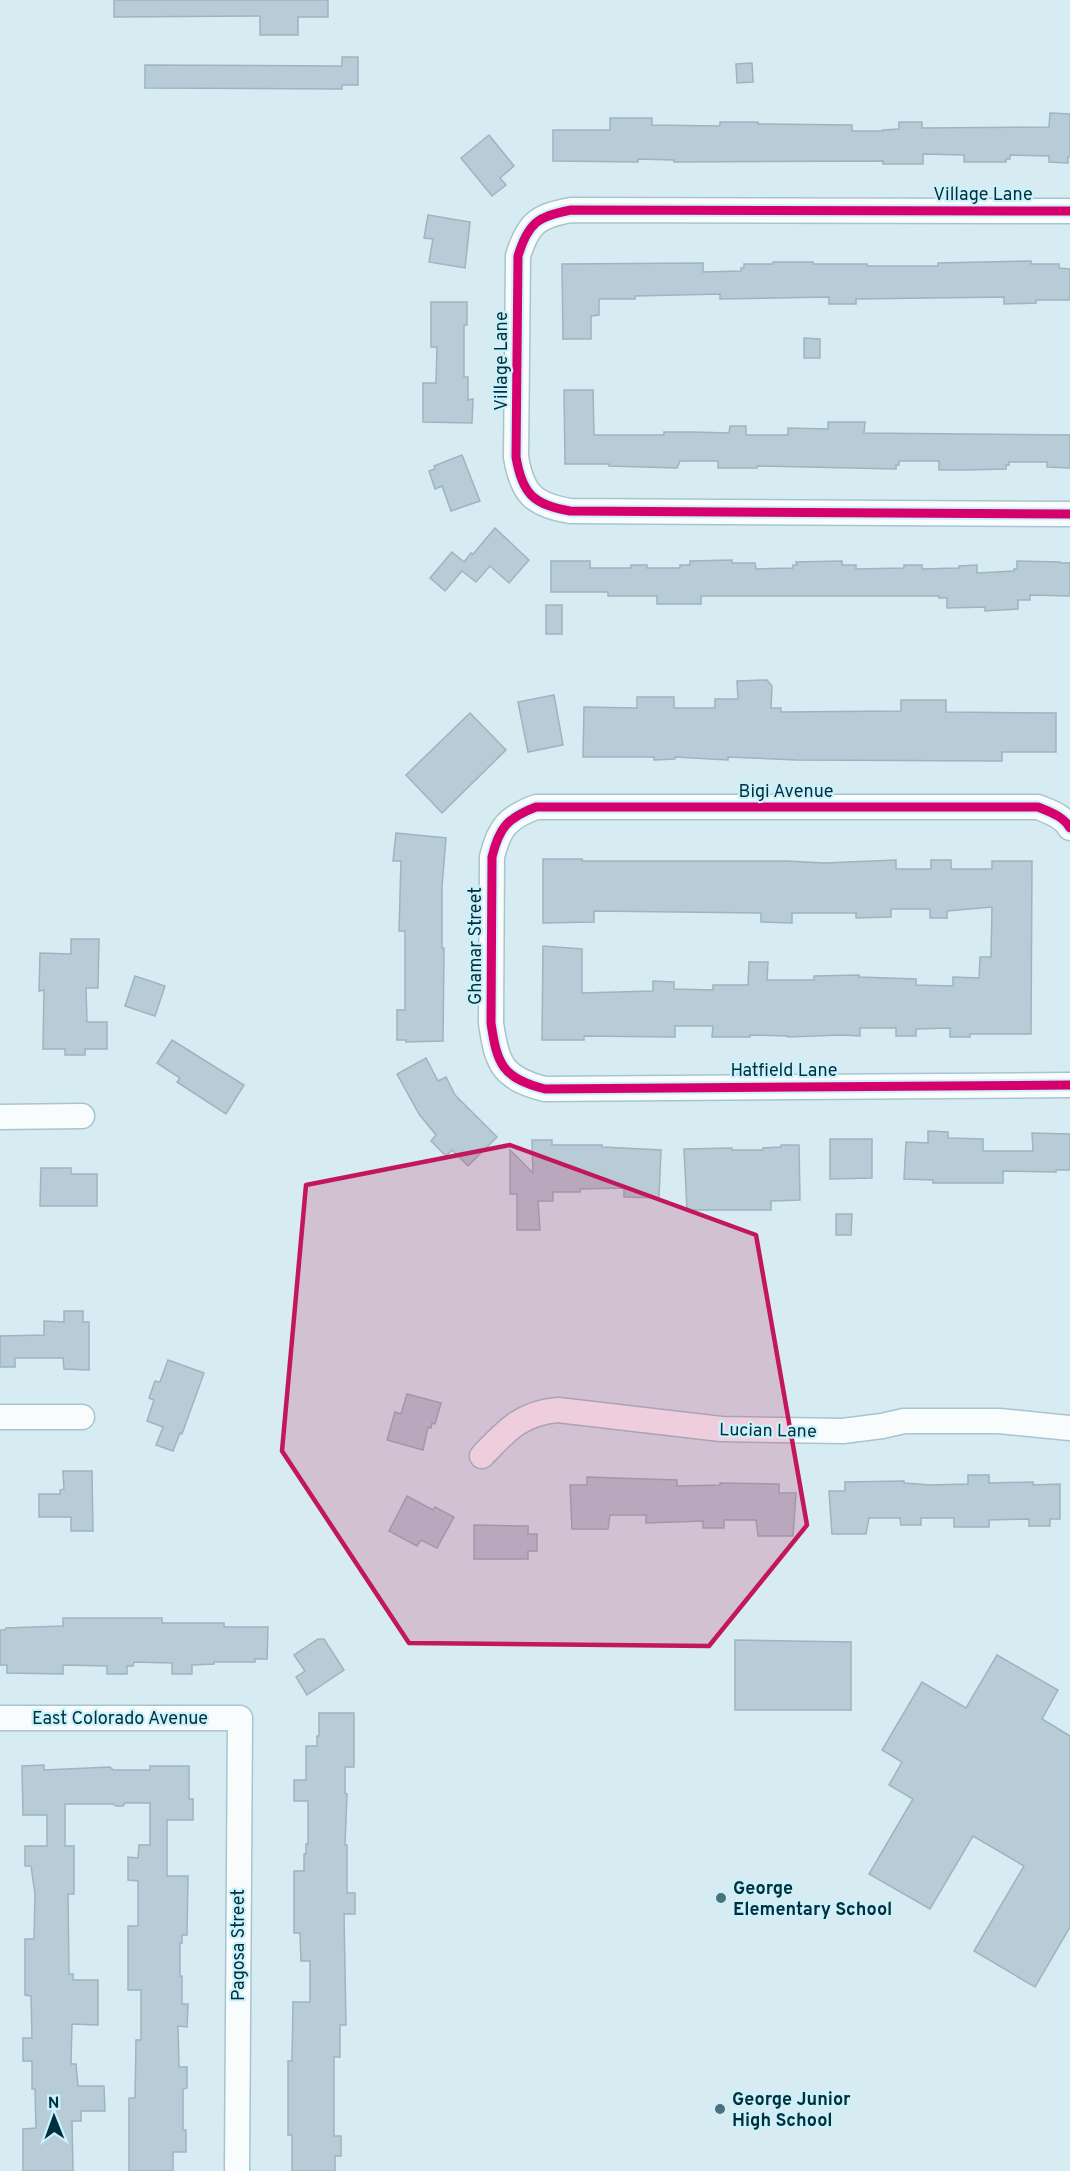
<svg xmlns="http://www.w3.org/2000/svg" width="1070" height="2171" font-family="Overpass,sans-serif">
<rect width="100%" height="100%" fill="#d6ebf2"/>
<g fill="#b7ccd6" stroke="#9cb5c1" stroke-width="1.5">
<polygon points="114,0 328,0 328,17 298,17 298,35 260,35 260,16 114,17"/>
<polygon points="342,57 358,57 358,85 342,85 342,89 145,88 145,65 342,66"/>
<polygon points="752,63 753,82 737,83 736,64"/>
<polygon points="1050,113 1070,114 1070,157 1068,157 1068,163 1049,162 1049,156 1010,155 1010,159 1006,159 1006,162 964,162 964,155 923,154 923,164 883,164 883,161 674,162 674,160 638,159 638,162 553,161 553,130 610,130 610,118 652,118 652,125 720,126 720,122 758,122 758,124 852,125 852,131 883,131 883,130 899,129 899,122 922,122 922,128 1049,127"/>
<polygon points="489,135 514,166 500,178 506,185 492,196 461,158"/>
<polygon points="428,215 470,222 465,268 429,262 433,239 424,238"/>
<polygon points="1031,261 1031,264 1059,264 1059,268 1070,269 1070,300 1036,300 1036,303 1004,304 1004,297 856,299 856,304 829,304 829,297 720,299 720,294 635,296 635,299 599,299 599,315 591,316 591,339 563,339 562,264 703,263 703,272 741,271 741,268 744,268 744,264 773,264 773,262 813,262 813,264 867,264 867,266 938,266 938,263"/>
<polygon points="431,302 467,302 467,325 464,325 464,377 468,377 468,400 473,399 472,423 423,422 423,383 436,383 437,347 431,347"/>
<polygon points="804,338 820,339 820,358 804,358"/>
<polygon points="564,390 593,390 594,435 664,435 664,432 692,432 729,433 730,426 746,426 746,435 788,435 788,428 828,429 828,422 865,422 864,433 1070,435 1070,468 1047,467 1047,462 1009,462 1009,465 1006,465 1006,469 965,470 939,470 939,461 899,461 899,465 896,465 896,469 757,466 757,468 718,468 718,461 680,461 677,468 609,466 609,464 565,464"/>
<polygon points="462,455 480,501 451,511 442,486 435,489 429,471 435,469 434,466"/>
<polygon points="495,528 529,560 509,583 490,566 476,582 462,571 445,591 430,578 452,552 464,562 471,553 473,554"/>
<polygon points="732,560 732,563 755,563 756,569 793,568 793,565 797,565 796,562 842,561 842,565 856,565 856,569 904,568 904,565 922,565 922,569 959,568 959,566 977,565 977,573 1014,571 1014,569 1017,569 1017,561 1060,562 1061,563 1070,563 1070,596 1030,595 1030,600 1018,600 1018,609 985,611 985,607 947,608 947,598 939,598 939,596 701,596 701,604 657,604 657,596 608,596 608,592 551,592 551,561 590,561 590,568 631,568 631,565 647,565 647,568 680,568 680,565 690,565 690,561"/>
<rect x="546" y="605" width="16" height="29"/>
<polygon points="767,680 772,686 771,708 781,708 781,712 901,711 901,700 946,700 946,712 1056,713 1056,752 1002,752 1002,761 797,760 728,757 728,760 675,757 675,759 654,760 654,757 583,757 584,707 637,708 637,697 674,697 674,708 715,708 715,699 738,699 737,681"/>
<polygon points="554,695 563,745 528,752 518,702"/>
<polygon points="470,713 506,750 442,813 406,775"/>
<polygon points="396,833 446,838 442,887 442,948 444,948 443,1041 406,1042 406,1040 397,1040 397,1010 405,1010 405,931 399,931 401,861 393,861"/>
<polygon points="543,859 582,859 582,861 787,861 824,863 896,860 896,869 931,869 931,860 951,860 951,869 992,869 992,861 1032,861 1031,1034 970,1034 970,1037 950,1037 950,1028 916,1029 916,1036 896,1036 896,1028 860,1028 860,1036 841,1035 788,1037 788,1036 750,1035 750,1037 712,1037 713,1026 675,1026 675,1037 584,1036 584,1040 542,1040 543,946 582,949 582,993 653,991 653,981 674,982 674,989 713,990 713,985 748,985 749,962 768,962 767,980 814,980 814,976 859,975 859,977 916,979 916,985 953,986 953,977 979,978 980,957 991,957 992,907 947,911 947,918 930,918 930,909 891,909 891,917 856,918 856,913 792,913 792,923 761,922 761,913 594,911 594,922 543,923"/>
<polygon points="71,939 99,939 98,988 86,988 87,1022 107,1022 107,1049 85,1049 85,1055 65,1055 65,1049 43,1049 44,990 39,991 40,953 71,954"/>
<polygon points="135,976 165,986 155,1016 125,1006"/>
<polygon points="172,1040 244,1085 226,1114 177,1082 180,1078 157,1063"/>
<polygon points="426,1058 438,1081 446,1077 455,1095 497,1137 468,1166 452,1150 446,1156 431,1141 436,1135 419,1114 397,1074"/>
<polygon points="928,1131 948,1132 948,1138 983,1139 983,1151 1033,1151 1032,1133 1070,1134 1070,1170 1056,1170 1056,1172 1003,1171 1003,1183 933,1183 933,1180 904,1179 906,1142 928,1143"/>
<polygon points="830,1139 872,1139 872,1178 830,1179"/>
<polygon points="532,1140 552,1140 552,1145 602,1145 602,1147 661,1150 659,1198 624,1197 624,1188 580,1189 580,1192 553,1192 553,1201 538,1201 540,1230 517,1230 517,1194 510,1194 510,1150 533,1173"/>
<polygon points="781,1145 799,1145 800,1200 771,1201 771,1210 687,1210 684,1149 732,1148 732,1150 763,1150 763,1148 781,1147"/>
<polygon points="41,1168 71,1168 71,1174 97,1174 97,1206 40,1206"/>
<polygon points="836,1214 852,1214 851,1235 836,1235"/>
<polygon points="64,1311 83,1311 83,1322 89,1322 89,1370 64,1369 63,1358 15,1358 15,1367 0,1367 0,1336 44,1335 44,1321 64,1322"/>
<polygon points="168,1360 204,1373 182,1434 180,1433 173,1451 156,1445 163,1427 147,1421 154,1400 149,1398 155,1381 160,1382"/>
<polygon points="407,1394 441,1403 435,1424 432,1423 431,1428 428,1427 423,1450 387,1440 395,1412 401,1414"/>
<polygon points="63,1471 92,1471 93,1531 71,1531 71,1517 39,1517 39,1494 60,1494 60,1490 64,1489"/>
<polygon points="968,1475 989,1475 989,1483 1033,1482 1033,1485 1060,1484 1060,1519 1050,1519 1050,1526 1029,1526 1029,1519 989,1520 989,1527 954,1527 954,1518 921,1518 921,1525 901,1525 900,1518 869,1518 866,1534 832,1534 829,1491 845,1491 845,1482 904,1481 904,1483 931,1485 968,1484"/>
<polygon points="587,1477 677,1480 677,1486 720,1485 720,1483 779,1484 779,1493 796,1493 793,1536 758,1536 756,1520 724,1520 724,1528 703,1528 703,1521 646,1523 646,1515 610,1515 608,1529 572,1529 570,1485 587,1485"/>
<polygon points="407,1496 433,1510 435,1507 454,1517 437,1548 421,1540 417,1546 389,1531"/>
<polygon points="474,1525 528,1526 528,1534 537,1534 537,1551 528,1551 528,1559 474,1559"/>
<polygon points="63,1618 162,1618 162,1623 224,1623 224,1627 268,1627 267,1659 255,1659 255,1662 214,1662 214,1664 192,1665 192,1674 172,1674 172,1663 134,1662 133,1666 127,1666 127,1674 107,1674 107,1666 63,1665 63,1674 7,1673 7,1665 0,1665 0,1630 5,1630 6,1628 63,1626"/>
<polygon points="318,1639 324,1639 344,1670 307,1695 296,1677 305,1671 294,1655"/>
<polygon points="735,1640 851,1642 851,1710 735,1710"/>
<polygon points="997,1655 1058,1690 1042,1719 1070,1736 1070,1927 1035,1987 974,1951 1024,1866 973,1836 930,1909 869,1874 913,1799 889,1785 902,1762 882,1750 922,1682 966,1708"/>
<polygon points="319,1713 354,1713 354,1767 345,1767 345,1793 347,1794 345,1845 347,1845 347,1893 355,1893 355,1914 344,1914 346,2025 340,2025 340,2057 334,2057 334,2136 341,2136 341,2156 335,2156 335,2171 292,2171 292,2135 288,2135 288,2061 292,2061 293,2002 310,2002 310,1961 301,1961 300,1933 294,1933 294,1871 304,1871 304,1854 306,1854 306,1844 308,1844 308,1801 294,1801 294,1780 306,1780 306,1746 317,1746 317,1736 319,1736"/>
<polygon points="44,1765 44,1770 110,1767 113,1770 150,1770 150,1766 189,1766 189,1799 193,1799 193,1820 167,1820 167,1876 188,1876 187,1935 182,1935 182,1943 180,1943 180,1976 182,1976 182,2004 188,2004 187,2027 178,2026 179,2067 187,2067 187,2088 183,2089 183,2130 186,2130 186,2152 173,2152 173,2171 129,2171 129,2098 135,2098 136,2040 141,2040 141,1990 128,1990 128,1926 138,1926 138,1881 128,1880 128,1857 138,1858 139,1845 150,1845 150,1803 125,1803 123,1806 116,1806 113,1804 65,1804 65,1846 74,1846 74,1894 68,1894 69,1974 73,1974 73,1980 98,1980 98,2025 72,2024 71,2064 76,2064 78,2086 104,2086 105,2111 81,2111 81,2121 72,2121 73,2171 23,2171 23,2129 36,2128 35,2089 32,2089 32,2061 23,2061 23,2038 32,2038 31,1996 25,1995 25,1939 34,1939 35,1894 31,1866 25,1866 25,1846 47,1846 47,1815 23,1815 22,1766"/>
</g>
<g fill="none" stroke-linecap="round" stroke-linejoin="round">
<g stroke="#a7c5ce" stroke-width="27">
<g id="street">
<path d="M1070,211L571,210C538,216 528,223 518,256L516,457C522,493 533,505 570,511L1070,514"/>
<path d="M1070,828C1063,816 1050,812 1038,807H536C507,818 499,828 492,857L491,1023C497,1064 502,1078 545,1089L1070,1085"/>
<polyline points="0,1117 82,1116"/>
<polyline points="0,1417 82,1417"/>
<path d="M482,1456C506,1431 521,1413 558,1410L721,1429L843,1431L882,1426L904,1421H999L1070,1428"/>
<polyline points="0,1718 240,1718 237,2171"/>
</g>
</g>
<use href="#street" stroke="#f9fcfd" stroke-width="24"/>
<g stroke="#cbf1fd" stroke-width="13">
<g id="cycleway">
<path d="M1070,211L571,210C538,216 528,223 518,256L516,457C522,493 533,505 570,511L1070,514"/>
<path d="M1070,828C1063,816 1050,812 1038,807H536C507,818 499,828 492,857L491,1023C497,1064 502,1078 545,1089L1070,1085"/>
</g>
</g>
<use href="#cycleway" stroke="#d6006c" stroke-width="9"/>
</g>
<path fill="#c2185b" fill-opacity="0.2" stroke="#c2185b" stroke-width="4.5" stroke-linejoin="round" d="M510,1145L756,1235L807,1525L709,1646L409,1643L282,1451L306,1185Z"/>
<g fill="#4b717c" stroke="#cbf1fd" stroke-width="2">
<circle cx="721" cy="1898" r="6"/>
<circle cx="720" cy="2109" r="6"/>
</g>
<g text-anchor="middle" stroke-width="4.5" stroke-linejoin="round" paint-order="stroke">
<g font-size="18" fill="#00303c" stroke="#cbf1fd">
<text x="983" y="200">Village Lane</text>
<text transform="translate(501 361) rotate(-90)" y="6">Village Lane</text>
<text x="786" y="797">Bigi Avenue</text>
<text transform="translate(475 946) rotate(-90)" y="6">Ghamar Street</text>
<text x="784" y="1076">Hatfield Lane</text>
<text transform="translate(768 1430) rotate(1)" y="6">Lucian Lane</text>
<text x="120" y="1724">East Colorado Avenue</text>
<text transform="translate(238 1945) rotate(-90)" y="6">Pagosa Street</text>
</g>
<g font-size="18" font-weight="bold" fill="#00303c" stroke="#cbf1fd" text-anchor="start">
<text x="733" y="1894">George<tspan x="733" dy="21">Elementary School</tspan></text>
<text x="732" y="2105">George Junior<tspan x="732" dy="21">High School</tspan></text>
</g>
</g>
<g transform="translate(54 2117) rotate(359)" stroke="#cbf1fd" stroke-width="4.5" paint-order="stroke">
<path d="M0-4.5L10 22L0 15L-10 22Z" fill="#00303c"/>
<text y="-9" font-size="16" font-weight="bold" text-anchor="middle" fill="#00303c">N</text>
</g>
</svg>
